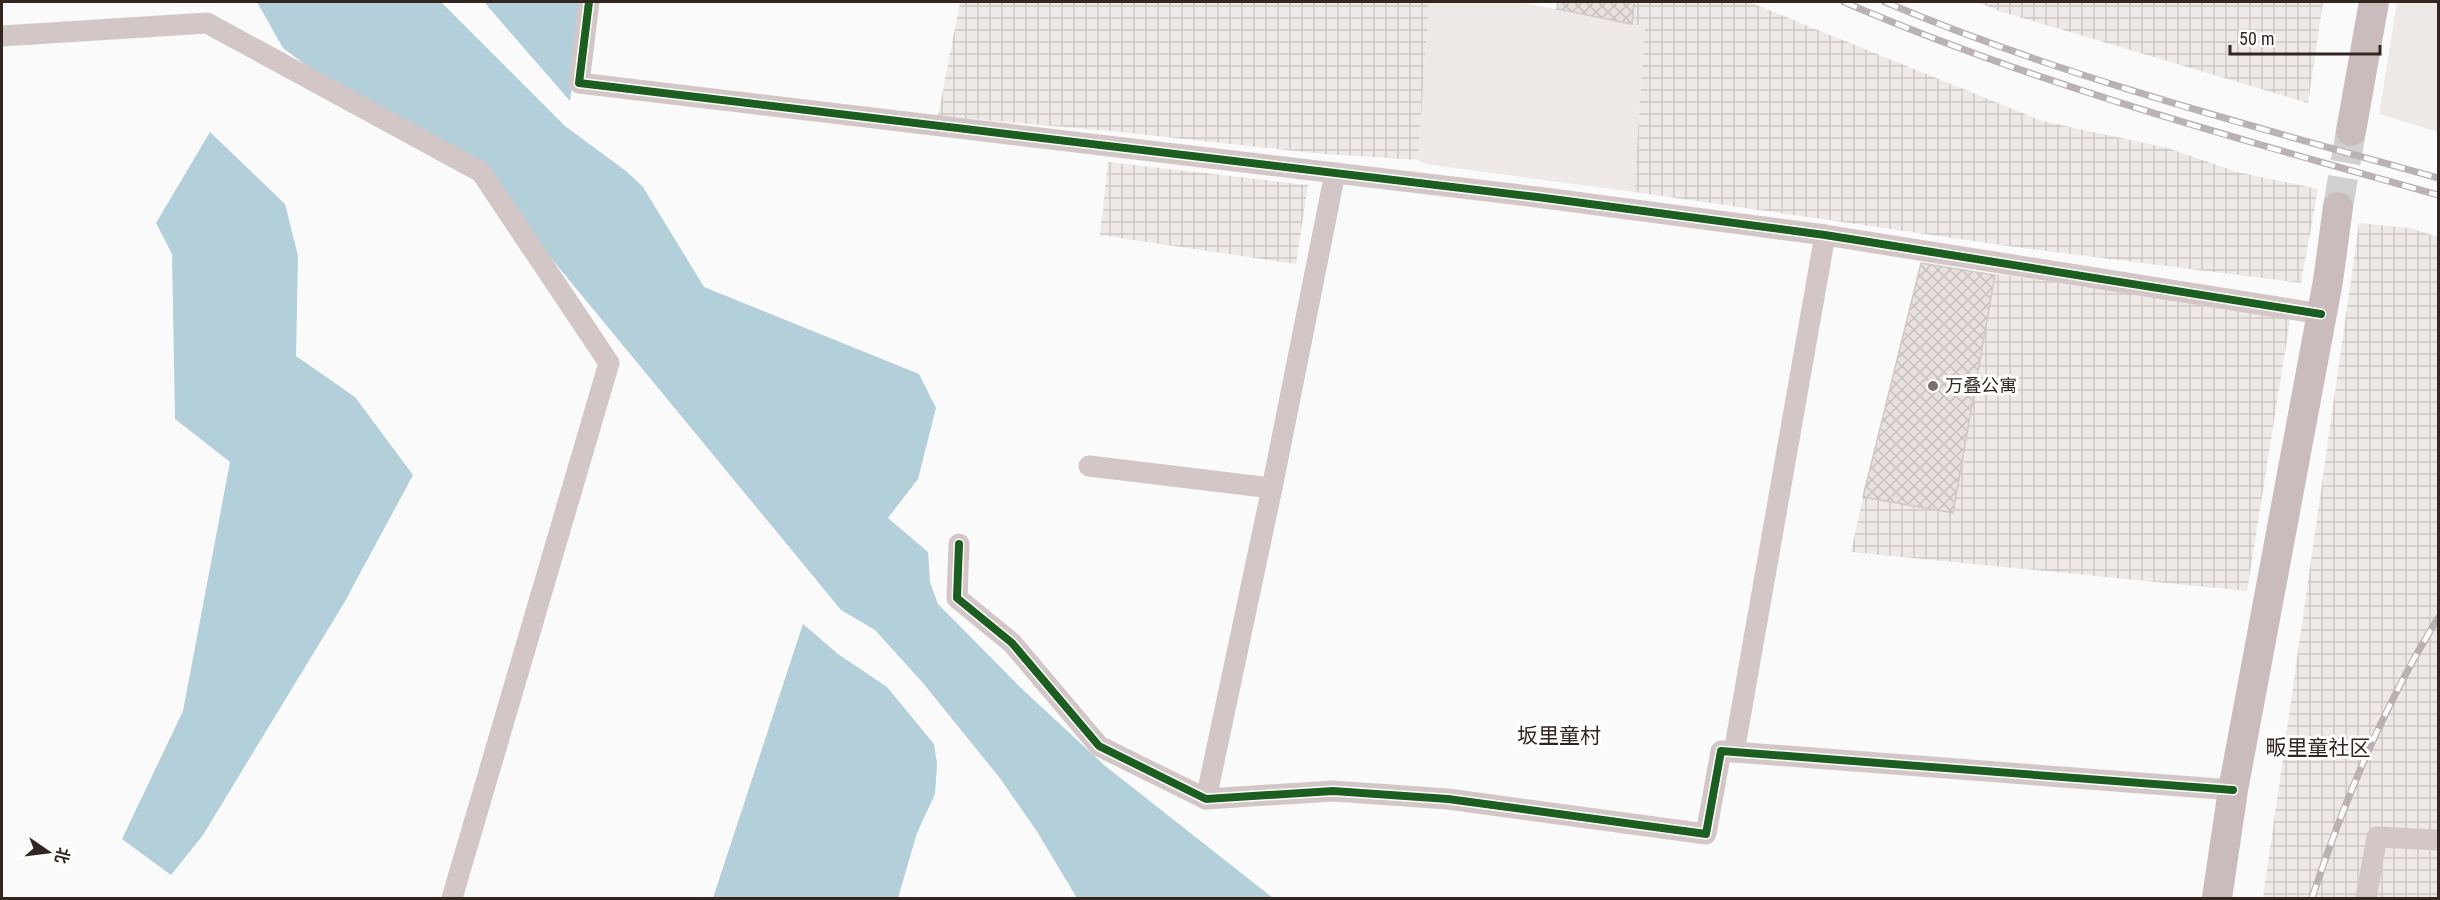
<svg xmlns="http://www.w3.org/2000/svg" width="2440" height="900" font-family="'Roboto Condensed','Noto Sans SC',sans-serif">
<defs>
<pattern id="industrial-grid" width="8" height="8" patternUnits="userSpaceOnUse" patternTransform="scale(1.5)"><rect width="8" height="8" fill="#eee9e6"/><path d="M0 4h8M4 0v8" fill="none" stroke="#cdc8c5"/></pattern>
<pattern id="building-cross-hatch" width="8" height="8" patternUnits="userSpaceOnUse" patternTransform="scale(1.5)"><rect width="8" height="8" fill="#e7e0dc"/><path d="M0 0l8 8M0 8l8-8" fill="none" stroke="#c7c0bc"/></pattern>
</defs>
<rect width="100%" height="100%" fill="#fafafa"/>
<g fill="#eee9e6">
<polygon points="1429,2 1518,2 1645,26 1634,192 1425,164 1418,160"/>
<polygon points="2397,2 2438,2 2438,132 2379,114"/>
</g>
<g fill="url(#industrial-grid)">
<polygon points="960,2 1429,2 1418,160 1324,154 1111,131 938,116"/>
<polygon points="1634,2 1749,2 2042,121 2168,148 2237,172 2318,189 2301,283 2015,247 1634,192 1645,26 1632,24"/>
<polygon points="1977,2 2323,2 2308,103 1999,11"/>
<polygon points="1108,162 1308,185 1296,264 1100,235"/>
<polygon points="2359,223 2410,228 2438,237 2438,898 2263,898"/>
<polygon points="1995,274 2291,314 2247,591 1851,552 1863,497 1953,513"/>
</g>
<g fill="#b3cfda">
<polygon points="257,2 441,2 565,126 626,171 643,187 704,287 919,374 936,408 918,479 888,518 928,552 930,582 938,604 1021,688 1104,765 1273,898 1077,898 1036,830 999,777 923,683 875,630 841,610 537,241 502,191 331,84 283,48"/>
<polygon points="484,2 582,2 570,101"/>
<polygon points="210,132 285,204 298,256 296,356 355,397 413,475 344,603 203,835 171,875 122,839 183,711 230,462 175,419 172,254 156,223"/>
<polygon points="803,624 838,654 887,687 934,744 937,764 935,794 917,833 898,898 713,898"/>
</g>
<g fill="url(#building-cross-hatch)" stroke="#cfc9c6" stroke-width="1.5">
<polygon points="1558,2 1634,2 1632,24 1557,9"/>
<polygon points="1921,263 1995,275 1953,513 1863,497"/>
</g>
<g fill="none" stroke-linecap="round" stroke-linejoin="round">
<polyline stroke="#d2d0ce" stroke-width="30" stroke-dasharray="30 15" stroke-linecap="butt" points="2338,207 2351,131"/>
<g stroke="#d3c6c7" stroke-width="21">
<polyline points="589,2 579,83 1537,197 1825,235 2321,314"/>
<polyline points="2,36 207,23 481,172 609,363 452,898"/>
<polyline points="1089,466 1272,488"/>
<polyline points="959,544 957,598 1012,643 1099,746 1206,799 1333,791 1448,799 1706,834 1721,751 2233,790"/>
<polyline points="1734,752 1825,235"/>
<polyline points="1206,799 1272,488 1335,173"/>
<polyline points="2366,898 2377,837 2438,840"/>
</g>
<g stroke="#cabcbd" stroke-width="30">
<polyline points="2351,131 2374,2"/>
<polyline points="2217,898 2233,790 2328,281 2338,207"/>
</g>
<g stroke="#bab2b2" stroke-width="7">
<g id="rail">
<path d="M1844,2C2035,84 2238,139 2438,195"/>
<path d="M1885,2C2063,77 2252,126 2438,178"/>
<path d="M2312,898C2344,801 2384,705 2438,618"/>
</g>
</g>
<use href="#rail" stroke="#fff" stroke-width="4.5" stroke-dasharray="14" stroke-linecap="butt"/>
<g stroke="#fff" stroke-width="11">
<g id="cycleway">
<polyline points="589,2 579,83 1537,197 1825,235 2321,314"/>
<polyline points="959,544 957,598 1012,643 1099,746 1206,799 1333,791 1448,799 1706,834 1721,751 2233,790"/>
</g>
</g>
<use href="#cycleway" stroke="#1b5e20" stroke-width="8"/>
</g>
<circle fill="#79706c" stroke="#fff" stroke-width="2" cx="1933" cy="386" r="6"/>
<g text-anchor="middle" stroke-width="6" stroke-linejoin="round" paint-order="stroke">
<g font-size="18" fill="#332620" stroke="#fff" text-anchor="start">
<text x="1945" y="392">万叠公寓</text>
</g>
<g font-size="21" fill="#332620" stroke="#fff">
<text x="1559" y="743">坂里童村</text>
<text x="2318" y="755">畈里童社区</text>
</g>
</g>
<rect width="2440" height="900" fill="none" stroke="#332620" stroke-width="6"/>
<g transform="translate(48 852) rotate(104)" stroke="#ffffff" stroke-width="4.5" paint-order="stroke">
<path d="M0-4.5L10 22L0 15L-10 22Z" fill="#332620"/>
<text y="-9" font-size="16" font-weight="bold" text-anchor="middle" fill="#332620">北</text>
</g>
<path d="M2230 45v9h150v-9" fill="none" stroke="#332620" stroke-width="3"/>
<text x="2239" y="45" font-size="18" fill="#332620" stroke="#ffffff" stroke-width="4.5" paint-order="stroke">50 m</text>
</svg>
